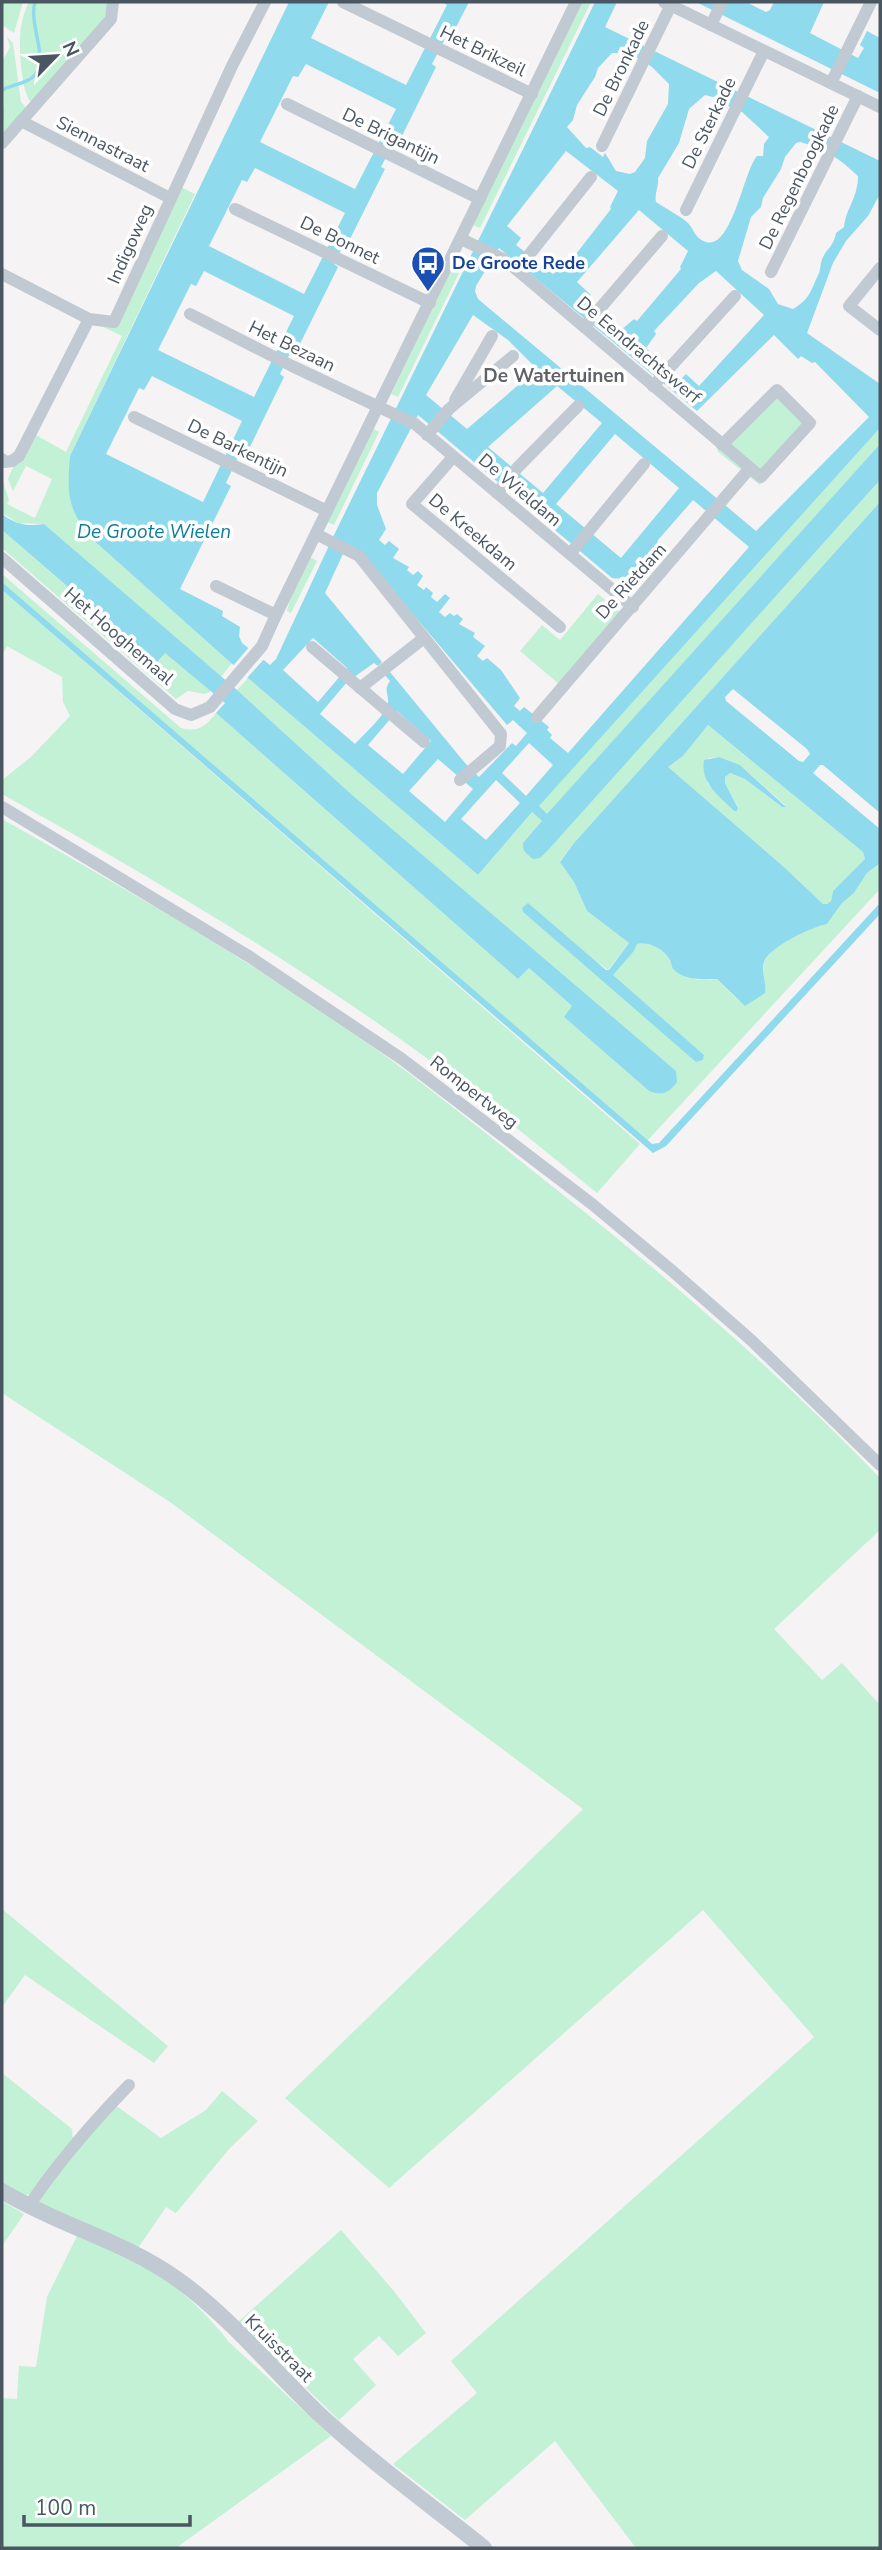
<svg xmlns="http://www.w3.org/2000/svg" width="882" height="2550" font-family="'Nunito Sans',sans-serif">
<rect width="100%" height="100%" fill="#f5f3f3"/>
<g fill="#c3f1d5" fill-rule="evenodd">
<polygon points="2,2 23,2 14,33 2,25"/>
<path d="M29,2H108L107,13L103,20L32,103C21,95 18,42 21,28C22,19 25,10 29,2Z"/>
<polygon points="582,2 591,2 480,228 473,225"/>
<polygon points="7,37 13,43 21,102 27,109 2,138 2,62 10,47"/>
<polygon points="181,187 195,194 70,456 91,538 232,663 221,677 44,524 18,523 2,513 2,478 9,500 7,504 35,518 52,479 26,466 13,491 8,479 14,465 19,464 36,435 66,452 122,336 101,326 110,325"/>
<polygon points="456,259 464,263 398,397 391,394"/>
<polygon points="782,389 817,422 760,485 717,451"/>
<polygon points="372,428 379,432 334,525 327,522"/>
<polygon points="880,428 880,444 547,815 538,806"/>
<path d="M880,480V502L574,843L560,861L574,882L587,911L629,943L608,970L522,908L523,912L697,1062L704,1055L612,975L634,951L637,944C649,942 663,948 670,960C672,964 671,967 674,970C685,981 703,980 717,979L739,1001L764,978C764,973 763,966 765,961C770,947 812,927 827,924L842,903L854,893L867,873L880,863V889L647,1141L2,582V574L181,728C198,733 206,726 216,713L518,979L529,968L573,1007L564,1017L649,1091L675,1071L351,794L237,690L248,678L478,875L532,812L542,821L540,858Z"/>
<polygon points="2,530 155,663 165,652 211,691 205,694 188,691 176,699 2,548"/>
<polygon points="310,557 317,561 291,613 287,611 292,592"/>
<path d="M2,590L640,1144L597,1193C531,1140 466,1085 396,1036C270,947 136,869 2,794V780L31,757L70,716L63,702L62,677L7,646L2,656Z"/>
<polygon points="598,594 620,612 559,684 520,651 542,625 560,640"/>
<path d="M708,725L863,852L865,859L833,891L831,901L827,904H823L784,867L667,767L683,756ZM719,757L740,765L785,805L782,807L745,779L730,773L724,777L725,783L738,807L734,811L707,783L708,758Z"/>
<path d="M2,819C119,885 236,952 347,1029C422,1080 491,1138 562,1194C673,1282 782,1376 880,1478V1530L774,1629L822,1680L842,1663L880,1705V2548H636L555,2441L465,2520L393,2464L477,2393L451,2361L814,2037L703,1910L389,2188L285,2098L583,1809L170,1502L2,1393Z"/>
<polygon points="2,1909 168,2046 154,2063 25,1975 2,2007"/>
<path d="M2,2073L72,2129L73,2139L33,2192C22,2200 12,2191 2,2184Z"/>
<polygon points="222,2091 258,2121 230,2148 176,2213 166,2207 138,2248 38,2202 39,2194 115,2105 161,2138 206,2110"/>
<polygon points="2,2201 24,2214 2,2246"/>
<polygon points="341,2230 393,2290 426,2333 398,2356 379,2336 353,2359 376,2385 339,2420 238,2322"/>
<path d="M77,2236C100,2246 126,2255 147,2267C178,2286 207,2314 229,2342L331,2436L176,2548H2V2398L17,2399L19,2366L36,2367L47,2297Z"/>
</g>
<g fill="#90daee" fill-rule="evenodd">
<path d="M289,2H329L311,38L406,85L447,5L442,2H469L452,35L448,33L432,64L436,67L399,142L395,140L381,167L385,169L344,251L341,250L334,264L338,267L297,350L293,347L280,374L284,377L247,453L241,451L226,483L231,486L180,589L223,611L222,616L240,627L239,636L242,643L270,665L276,659L333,537L595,2H617L605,27L880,161V194L868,216L846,241L833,263L807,333L880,384V428L539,806L547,814L880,444V480L549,849L540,858L533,859C527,854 522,851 523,843L542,821L532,812L478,875L248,678L91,538C67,508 67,493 70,456ZM612,53H629L652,67L669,84L668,104L647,141L645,158L635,172L630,174L616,171L605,153L603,157L590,147L586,148L567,127L573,120L577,105L595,77L598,68ZM306,64L396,109L355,189L260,142L293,76L298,77ZM705,95L713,97L717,96L728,106L742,112L769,137L764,144L763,156H757C744,170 732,250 706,242C695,239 694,229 688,223C679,215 666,209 656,202C654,194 659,187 658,178L679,143L689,109ZM800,142C824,148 840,159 858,176C858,198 846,208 844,227L836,233C833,247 829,246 823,257C820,262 821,268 819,273C811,290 810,299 793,309L778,304L769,289L742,270L738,261L751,217L761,207L763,198L781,169L785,157L796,143ZM566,151L618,191L610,207L611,209L569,263L567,261L553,274L516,245L521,238L507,226ZM255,168L345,213L304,294L209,246L242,180L247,182ZM639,210L688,251L680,267L681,269L637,321L634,319L620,331L586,302L591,295L577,282ZM499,248L697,411L774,335L798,359L801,356L812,363L815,362L869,417L756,531L478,299L475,291L476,286ZM204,271L294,316L254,397L158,350L191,284L196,286ZM716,271L764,315L699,386L686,374L680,380L646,348L656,334L654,331L699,283ZM473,315L508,340L537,369L467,429L426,395ZM152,376L242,421L203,502L106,454L139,388L144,390ZM557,386L602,423L543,493L488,447ZM418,415L612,578C633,582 645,560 657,545L658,540L693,500L749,547L568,753L550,738L552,735L547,730L549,727L524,707L520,711L514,706L520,698L501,670L487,658L483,661L477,656L485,646L473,637L475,633L459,624L463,619L457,614L454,616L450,613L445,617L439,612L450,598L445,594L437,602L431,597L433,593L426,587L424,590L417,585L423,576L418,571L413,575L407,570L409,567L393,558L399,549L389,541L385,545L379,540L386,529L377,505V493ZM615,434L679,488L621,558L556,504ZM347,545L360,552L507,725L513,720L527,733L516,746L512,743L479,777L465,763L390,672L385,675L390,681C383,690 389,694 388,703C386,715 363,735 355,744L320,714L347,682L374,663L378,666L382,662L325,593ZM313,638L347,668L318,702L283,670ZM397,711L431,741L403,774L368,745ZM529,743L553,765L526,796L502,773ZM438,759L473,789L445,822L409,791ZM496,780L520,803L486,840L461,819Z"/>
<polygon points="696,2 746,2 766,12 770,10 774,2 824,2 810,33 858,58 864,48 860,45 867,31 880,38 880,93"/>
<path d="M880,502V813L823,765H820L813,773L880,829V863L867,873L854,893L842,903L827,924C812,927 772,946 765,960C760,970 767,983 765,993L745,1006L717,979C703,979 685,981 674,970C671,967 672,964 670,960C663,948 649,942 637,944L634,951L613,975L704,1055L703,1060L696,1062L523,912L522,908L528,903L606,970H609L629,943L587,911L574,882L560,862L574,843ZM733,689L807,749L810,754L803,762L799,761L726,701L725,697ZM708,725L863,852L865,859L833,891L831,901L827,904H823L784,867L668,767L683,756Z"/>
<path d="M2,514C15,524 27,527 44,524L237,690L351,794L676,1071L677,1082C669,1093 662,1096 649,1091L564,1017L572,1006L529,968L518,979L216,713L225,703L165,653L156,663L2,530Z"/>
<polygon points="2,582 652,1144 659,1143 880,903 880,914 666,1146 653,1153 2,590"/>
<path d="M719,757L740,765L786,807H782L745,779L730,773L725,777V783L738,808L737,811H734C719,796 700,783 704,760Z"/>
</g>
<polygon fill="#f5f3f3" points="251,645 265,658 246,679 232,667"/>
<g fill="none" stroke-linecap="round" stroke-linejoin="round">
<g stroke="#90daee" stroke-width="3.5">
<path d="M2,90C11,85 25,84 33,77C51,63 28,24 35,2"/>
<polyline points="2,109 2,118"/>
</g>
<g stroke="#c1cad2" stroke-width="12">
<polyline points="343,2 532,94"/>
<polyline points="664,2 880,107"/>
<polyline points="711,25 722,2"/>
<polyline points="831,83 871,2"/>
<polyline points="287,104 480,199"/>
<polyline points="21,121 170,198"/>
<polyline points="2,143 111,19 113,2"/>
<polyline points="602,146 671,5"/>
<polyline points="235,209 430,303"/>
<polyline points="686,210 764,51"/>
<polyline points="461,239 503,259 517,270 761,477 810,423 777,390 722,445"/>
<polyline points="880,268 849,306 880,330"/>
<polyline points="517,270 591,177"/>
<polyline points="771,272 858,96"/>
<polyline points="2,274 89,319"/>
<polyline points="190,314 292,366 415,424 633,607"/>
<polyline points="584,327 662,236"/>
<polyline points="653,386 735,296"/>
<polyline points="455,400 492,336"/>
<polyline points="134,417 327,511"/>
<polyline points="427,435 449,409 513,356"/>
<polyline points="453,457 412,504 560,627"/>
<polyline points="2,459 5,462 12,461 19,456 89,319 114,322 232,66 265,2"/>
<polyline points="497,493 518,467 578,406"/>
<polyline points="316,534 359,556 501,734 500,746 460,780"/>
<polyline points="570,554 644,464"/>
<polyline points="2,558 175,709 191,715 210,707 262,646 276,615 576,2"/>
<polyline points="216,586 276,615"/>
<polyline points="312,647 424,742"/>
<polyline points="360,688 424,638"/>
<polyline points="537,717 750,468"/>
<polyline points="2,807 250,957 402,1059 592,1204 670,1269 751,1340 880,1465"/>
<path d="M28,2207C59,2161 90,2125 129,2085"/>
</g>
<path stroke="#c1cad2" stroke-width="16" d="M2,2191C58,2225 124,2241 177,2279C227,2314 274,2371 319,2414C371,2462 429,2504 484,2548"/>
</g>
<defs>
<g id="bus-pin" transform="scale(1.75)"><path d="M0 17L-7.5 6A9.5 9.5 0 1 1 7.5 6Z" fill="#1a4fb4" stroke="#fff"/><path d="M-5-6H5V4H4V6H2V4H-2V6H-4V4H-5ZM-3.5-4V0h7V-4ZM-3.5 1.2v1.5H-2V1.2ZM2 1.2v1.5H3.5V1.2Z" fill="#fff"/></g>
</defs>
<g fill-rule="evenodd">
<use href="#bus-pin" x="428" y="263"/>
</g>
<g text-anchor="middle" stroke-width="7" stroke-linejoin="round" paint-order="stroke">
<g font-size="18" fill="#4a5661" stroke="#fff">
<text transform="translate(483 51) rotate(26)" y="6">Het Brikzeil</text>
<text transform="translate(621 68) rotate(-64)" y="6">De Bronkade</text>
<text transform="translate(709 123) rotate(-64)" y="6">De Sterkade</text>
<text transform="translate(391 136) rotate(26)" y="6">De Brigantijn</text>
<text transform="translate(103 144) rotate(27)" y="6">Siennastraat</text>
<text transform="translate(799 177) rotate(-64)" y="6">De Regenboogkade</text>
<text transform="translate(340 240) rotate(26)" y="6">De Bonnet</text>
<text transform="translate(130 244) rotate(-66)" y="6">Indigoweg</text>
<text transform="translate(292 346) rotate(26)" y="6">Het Bezaan</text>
<text transform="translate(639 350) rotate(40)" y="6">De Eendrachtswerf</text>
<text transform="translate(238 448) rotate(26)" y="6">De Barkentijn</text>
<text transform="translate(520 490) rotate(40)" y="6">De Wieldam</text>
<text transform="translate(473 532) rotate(40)" y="6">De Kreekdam</text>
<text transform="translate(631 581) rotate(-48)" y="6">De Rietdam</text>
<text transform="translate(119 636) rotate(41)" y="6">Het Hooghemaal</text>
<text transform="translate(474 1092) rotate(38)" y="6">Rompertweg</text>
<text transform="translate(279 2348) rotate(45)" y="6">Kruisstraat</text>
</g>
<g font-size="18" font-weight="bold" fill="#164399" stroke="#fff" text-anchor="start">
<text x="452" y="269">De Groote Rede</text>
</g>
<g font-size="19" font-weight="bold" fill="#5f6368" stroke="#fff">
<text x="554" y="382">De Watertuinen</text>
</g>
<g font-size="19" font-style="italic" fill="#0c7c9b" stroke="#fff">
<text x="154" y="538">De Groote Wielen</text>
</g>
</g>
<rect width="882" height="2550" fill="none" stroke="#4a5661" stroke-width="7"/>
<g transform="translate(56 56) rotate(65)" stroke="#ffffff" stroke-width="5" paint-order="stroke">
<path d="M0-5L12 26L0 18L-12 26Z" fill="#4a5661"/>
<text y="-10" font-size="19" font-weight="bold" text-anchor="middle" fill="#4a5661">N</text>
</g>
<path d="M24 2515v10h166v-10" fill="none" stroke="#4a5661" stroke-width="3.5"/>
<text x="35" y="2515" font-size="21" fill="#4a5661" stroke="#ffffff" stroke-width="5" paint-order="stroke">100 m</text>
</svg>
